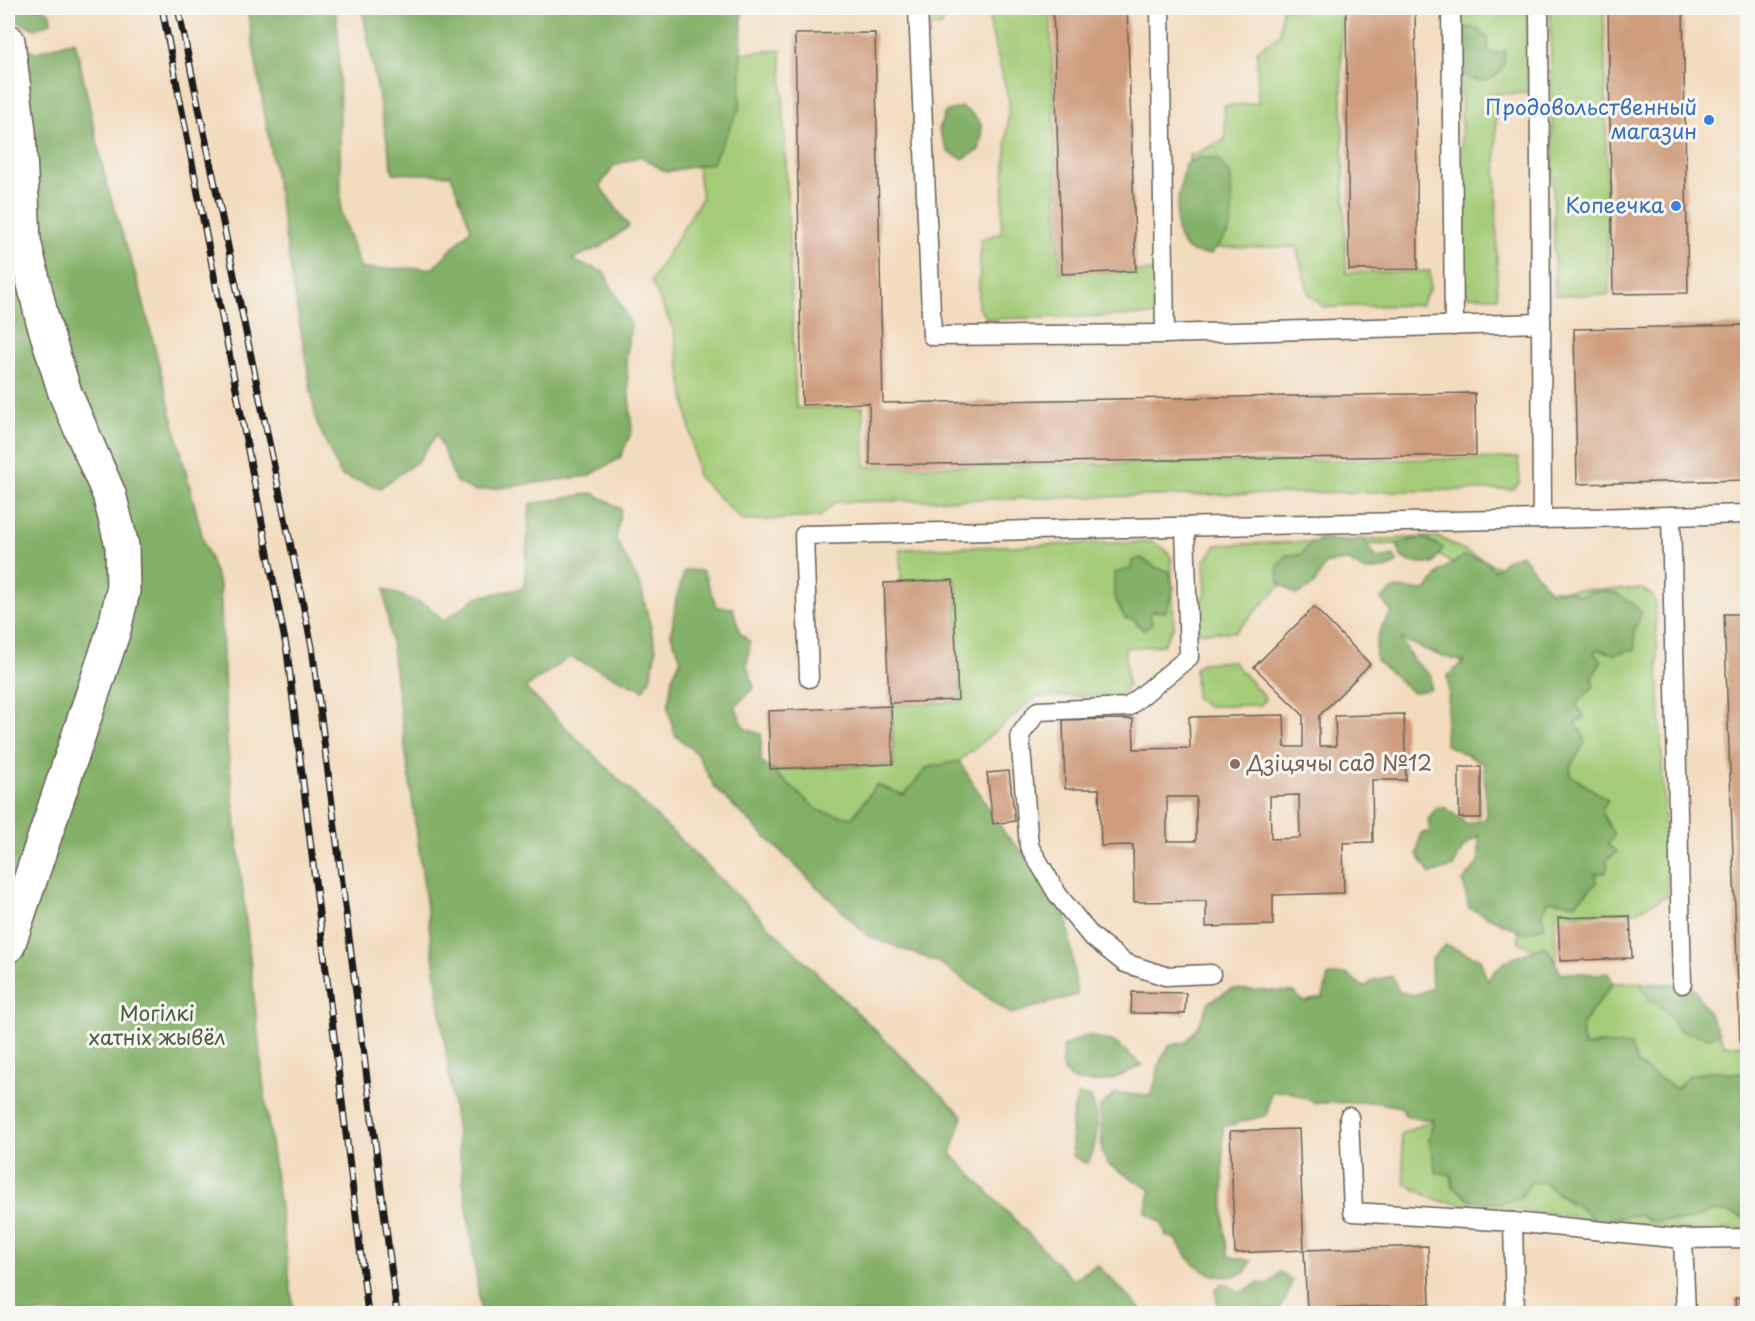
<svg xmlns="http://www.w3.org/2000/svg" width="1755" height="1321" font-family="'Playpen Sans',sans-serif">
<rect width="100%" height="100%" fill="#f6f6f2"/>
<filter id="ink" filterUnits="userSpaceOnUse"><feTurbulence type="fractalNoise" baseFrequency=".0167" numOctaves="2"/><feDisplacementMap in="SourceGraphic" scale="12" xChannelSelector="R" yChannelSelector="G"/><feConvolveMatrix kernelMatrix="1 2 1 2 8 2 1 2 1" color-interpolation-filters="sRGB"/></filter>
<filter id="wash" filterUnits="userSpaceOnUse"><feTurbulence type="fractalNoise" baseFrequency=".008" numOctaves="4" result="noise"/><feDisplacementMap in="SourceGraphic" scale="24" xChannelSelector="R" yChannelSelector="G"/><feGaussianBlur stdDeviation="1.35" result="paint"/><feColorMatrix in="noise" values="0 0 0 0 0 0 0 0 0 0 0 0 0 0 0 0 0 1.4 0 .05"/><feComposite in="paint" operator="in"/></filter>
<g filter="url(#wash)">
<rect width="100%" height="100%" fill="#f3dbbe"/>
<g fill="#a4cc78" stroke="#60744a" stroke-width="1.5">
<polygon points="927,8 953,8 941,26 927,27"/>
<polygon points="989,8 1050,8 1060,273 1154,271 1154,315 988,319 978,308 981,239 1001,233 1009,101 991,30"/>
<polygon points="1282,8 1340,8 1346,273 1430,271 1430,288 1421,305 1324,307 1309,295 1296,247 1192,248 1189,156 1225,140 1224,106 1258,103 1257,51 1280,34"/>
<polygon points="1461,8 1527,8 1527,93 1496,94 1497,297 1468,296 1462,281"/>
<polygon points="1550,8 1604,8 1609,295 1555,295"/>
<polygon points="781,50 796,408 863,407 866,467 1518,458 1520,482 1513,489 836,502 819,517 743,521 698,477 673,328 651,281 702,198 697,166 742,53"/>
<polygon points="1438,537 1543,590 1642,589 1652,595 1655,601 1668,895 1635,912 1555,916 1556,960 1519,942 1504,600 1423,544 1321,545 1235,632 1197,632 1196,607 1206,593 1204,562 1216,545"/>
<polygon points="1152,542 1165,549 1171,557 1174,626 1163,645 1125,648 1128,686 1120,695 1037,697 959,761 927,768 904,795 876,785 852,818 819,812 772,770 894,765 892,705 960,702 955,578 901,581 900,549"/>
<polygon points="1232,661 1262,694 1265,699 1261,705 1206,706 1196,698 1195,669 1201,663"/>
<polygon points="1613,983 1691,984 1725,1045 1747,1045 1747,1084 1743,1074 1676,1089 1600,1044 1584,1047 1582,1024"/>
<polygon points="1435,1119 1429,1140 1452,1175 1452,1186 1473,1201 1519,1198 1531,1182 1544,1183 1568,1202 1640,1214 1649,1221 1689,1221 1711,1211 1728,1212 1747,1219 1747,1229 1686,1230 1438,1201 1405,1184 1401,1134"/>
</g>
<g fill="#83b068" stroke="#506642" stroke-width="1.5">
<polygon points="12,8 43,8 50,14 51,22 35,29 16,21"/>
<polygon points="247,8 335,8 339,42 341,213 361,269 433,268 471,229 451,175 393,173 362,8 742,8 740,107 712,163 666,172 640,156 614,166 600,186 629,226 602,246 571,260 604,272 631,325 626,360 632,431 620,458 589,476 475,491 456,482 437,434 418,461 380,488 341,476 316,420"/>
<path d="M1467,27L1477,29L1488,38V50L1493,54L1504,51C1508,70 1491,85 1471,79C1467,78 1462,72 1459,70V32Z"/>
<polygon points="75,41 107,186 140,289 204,543 220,586 227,743 264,1090 294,1313 8,1313 8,45 36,52"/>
<path d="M961,107C984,120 984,126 979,150L963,159L948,152L939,130L945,112Z"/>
<path d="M1200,157L1218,159L1231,176L1232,214L1229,232L1211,254C1158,258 1180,195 1185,164Z"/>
<polygon points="593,493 621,509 616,539 641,587 656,649 651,676 644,690 570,657 525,688 963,1116 951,1154 1073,1280 1097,1265 1145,1313 481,1313 384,589 428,606 443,621 477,597 524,588 530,504"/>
<polygon points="1422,537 1443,548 1433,564 1410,562 1401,557 1397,544"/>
<polygon points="1322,538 1348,543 1362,538 1377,558 1394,555 1397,562 1389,568 1365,571 1349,561 1326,563 1314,585 1296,595 1279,582 1277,569 1286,555 1300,555 1309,545"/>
<path d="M1521,554L1551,593L1567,590L1580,596C1609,584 1620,594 1642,612L1634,630L1635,649L1614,654L1597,649L1594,653L1602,661L1592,677L1594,686L1576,705L1584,717L1575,723L1582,732L1585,743L1571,766L1570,775L1608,800L1601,811L1614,835L1608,845L1617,852L1606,860L1608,865L1605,872L1595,874L1596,883L1575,904L1549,900L1542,914L1545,926L1525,934L1469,908L1463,881L1479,862V835L1463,848L1453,867L1430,874L1417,854L1421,833L1430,832L1428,820L1437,807L1446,808L1466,824L1486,819L1484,764L1445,744C1444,721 1452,699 1447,676L1464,662L1441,656L1401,639L1413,660L1431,676V689L1413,693L1376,660C1374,641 1379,626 1392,613L1381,599L1396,588L1426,591L1440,571L1464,556L1485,560L1494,571L1505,561Z"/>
<polygon points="1141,558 1157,568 1169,571 1174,589 1165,612 1154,611 1150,614 1152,624 1143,630 1134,620 1125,618 1114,597 1114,573 1131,569 1132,561"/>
<polygon points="685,570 703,571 717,607 733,608 740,633 750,642 747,666 754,687 735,707 745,729 761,734 761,761 819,811 852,818 877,785 904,795 927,768 959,761 1005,834 1064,895 1077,995 1011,1014 940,963 868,936 715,788 697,754 675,735 668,708 672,678 681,659 671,635 676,599"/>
<path d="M1446,945L1480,959L1487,980L1504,962L1544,946L1550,952L1561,974C1580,970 1590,976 1608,973L1613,983L1582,1024L1584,1047L1600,1044L1631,1046L1638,1065L1676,1089L1689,1075L1717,1071L1743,1074L1748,1084L1747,1219L1728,1212L1711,1211L1689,1221H1648L1640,1214L1599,1222L1544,1183L1531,1182L1520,1198L1502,1203L1473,1201L1452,1186V1175L1436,1172L1429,1140L1434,1119H1418L1405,1115L1401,1107L1374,1102L1317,1103L1287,1091L1271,1092L1267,1115L1223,1127L1224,1226L1228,1256L1251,1261L1245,1272C1214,1286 1190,1266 1176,1239L1166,1236L1162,1223L1145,1212L1151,1190L1109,1165L1102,1153L1100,1107L1116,1093L1150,1096C1160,1075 1154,1066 1170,1045L1186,1042L1200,1023L1209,1002L1231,989L1293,992L1304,1002L1323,997L1328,976L1346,974L1364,987L1374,980L1392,976L1399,992L1415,995L1432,988L1431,960Z"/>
<polygon points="1639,982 1664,986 1672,983 1685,991 1695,990 1719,1032 1710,1038 1678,1030 1666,1010 1649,999"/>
<path d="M1087,1035L1114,1042L1142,1065C1114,1080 1102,1087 1070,1079L1061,1065L1064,1046Z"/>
<path d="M1077,1095L1090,1097C1101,1116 1098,1146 1087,1164L1073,1156L1071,1123Z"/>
<polygon points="1280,1272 1292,1280 1287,1297 1279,1309 1260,1309 1259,1314 1231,1313 1219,1310 1215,1289 1225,1283 1240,1293 1258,1283 1268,1285"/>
</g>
<g id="blocks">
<g fill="#ce9b7c" fill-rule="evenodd">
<polygon points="1053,8 1127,8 1136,271 1062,274"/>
<polygon points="1346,8 1415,8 1418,269 1349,270"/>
<polygon points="1608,8 1683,8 1688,293 1613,294"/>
<polygon points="875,33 883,403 1475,393 1476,455 870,465 869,403 802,405 795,34"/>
<polygon points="1748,325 1748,480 1577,484 1574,329"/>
<polygon points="953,580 958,700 889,703 884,583"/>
<path d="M1314,607L1370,664L1319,716V746H1336L1335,716L1404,714L1406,780H1372L1373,842L1343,843L1344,893L1273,895V925L1206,927V901L1134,902L1133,845L1101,846L1099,789H1065L1063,720L1133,719L1134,749L1190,748L1189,717L1284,715L1285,747H1303V715L1254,667ZM1299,795L1300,838L1271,839L1270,796ZM1167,797H1196V841H1167Z"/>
<polygon points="1724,614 1748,614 1748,1042 1740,1042"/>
<polygon points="891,706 893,764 770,769 768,711"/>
<rect x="1459" y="767" width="22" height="51"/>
<polygon points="1009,771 1015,821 993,824 987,773"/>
<polygon points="1630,916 1632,958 1560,961 1558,918"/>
<polygon points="1132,992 1186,993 1185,1014 1131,1013"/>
<polygon points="1299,1129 1304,1250 1235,1253 1230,1131"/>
<polygon points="1428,1246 1430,1304 1307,1310 1304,1250"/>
<polygon points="1735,1298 1748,1298 1748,1314 1736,1314"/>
</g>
</g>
</g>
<g filter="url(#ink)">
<use href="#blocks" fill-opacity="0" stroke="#675f55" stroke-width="1.5"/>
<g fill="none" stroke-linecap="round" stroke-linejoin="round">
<g stroke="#675f55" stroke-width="21">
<g id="lane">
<polyline points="918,8 932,336 1165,334 1541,323 1542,519 1671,516 1682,984"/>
<polyline points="1160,8 1165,334"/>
<polyline points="1451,8 1454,326"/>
<polyline points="1539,8 1541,323"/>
<polyline points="1671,516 1748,514"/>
<polyline points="1185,527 1189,657 1128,707 1038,711 1020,735 1029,846 1058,895 1090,935 1125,963 1165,976 1211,974"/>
<polyline points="809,678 804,535 1542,519"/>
<polyline points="1349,1117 1353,1212 1513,1222"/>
<polyline points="1683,1239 1686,1314"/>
<polyline points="1515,1314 1513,1222 1683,1239 1748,1238"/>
</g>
</g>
<g stroke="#675f55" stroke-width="36">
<polyline id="street" points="8,41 19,131 24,241 42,318 65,393 109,494 122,546 123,591 114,630 8,946"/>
</g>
<use href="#lane" stroke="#fff" stroke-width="18"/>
<use href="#street" stroke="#fff" stroke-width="33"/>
<g stroke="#1c1c1c" stroke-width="7">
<g id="rail">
<polyline points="162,8 287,651 368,1314"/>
<polyline points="178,8 312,647 397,1314"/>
</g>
</g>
<use href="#rail" stroke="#f6f6f2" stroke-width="4.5" stroke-dasharray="14" stroke-linecap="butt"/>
</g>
</g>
<g fill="#3f7fe0" stroke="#f6f6f2" stroke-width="2">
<circle cx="1709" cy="120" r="6"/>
<circle cx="1676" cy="206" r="6"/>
</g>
<circle fill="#8d6e63" stroke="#f6f6f2" stroke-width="2" cx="1235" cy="764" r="6"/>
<g text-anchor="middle" stroke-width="6" stroke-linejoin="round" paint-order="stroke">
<g font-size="21" fill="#366cbe" stroke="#f6f6f2" text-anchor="end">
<text x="1697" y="115">Продовольственный<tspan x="1697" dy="24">магазин</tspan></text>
<text x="1664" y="213">Копеечка</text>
</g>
<g font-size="21" fill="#785e54" stroke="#f6f6f2" text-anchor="start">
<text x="1247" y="771">Дзіцячы сад №12</text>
</g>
<g font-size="21" fill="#4c5a3c" stroke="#f6f6f2">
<text x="157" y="1021">Могілкі<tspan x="157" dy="24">хатніх жывёл</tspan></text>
</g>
</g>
<rect width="1755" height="1321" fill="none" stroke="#f6f6f2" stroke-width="30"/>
</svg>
